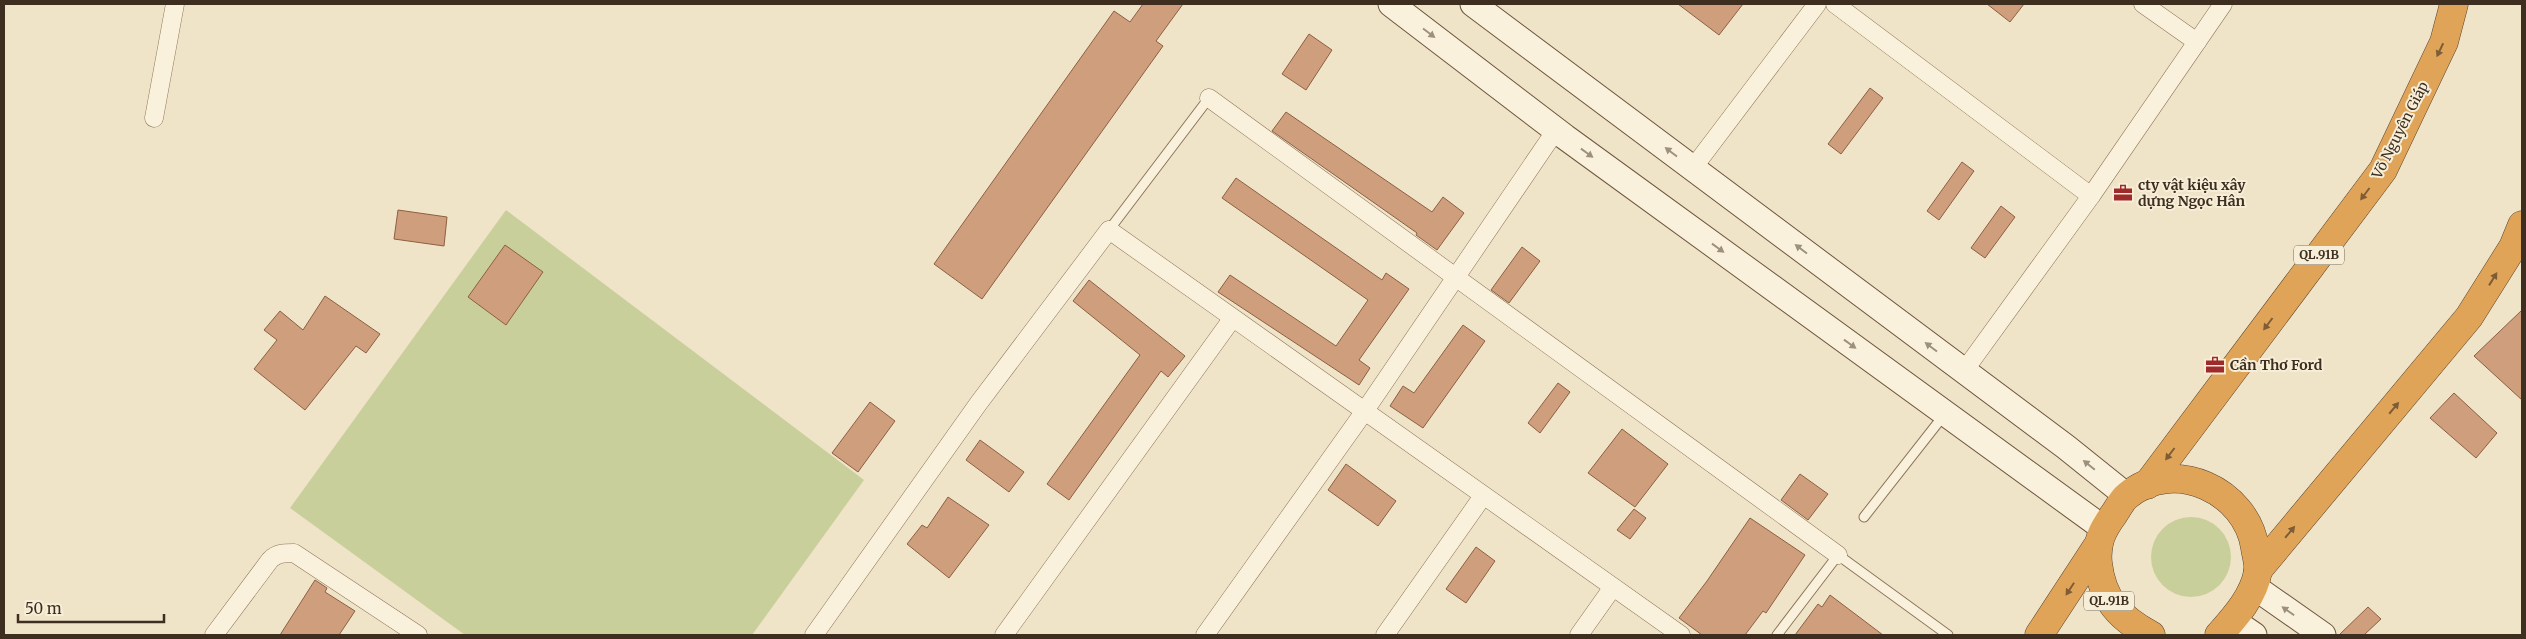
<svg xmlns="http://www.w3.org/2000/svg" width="2526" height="639" font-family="Merriweather,serif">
<rect width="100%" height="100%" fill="#f0e4c8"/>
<g fill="#c9cf9b">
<polygon points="506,210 864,480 752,635 465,635 290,508"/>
<circle cx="2191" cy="557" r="40"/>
</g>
<g fill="#cf9f7d" stroke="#8d5f41">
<polygon points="1143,4 1183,4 1156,41 1163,46 982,299 934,264 1114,11 1130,22"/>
<polygon points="1678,4 1743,4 1719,35"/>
<polygon points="1987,4 2024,4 2010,22"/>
<polygon points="1309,34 1332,50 1306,90 1282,74"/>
<polygon points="1870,88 1883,98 1841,154 1828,144"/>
<polygon points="1286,112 1432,212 1443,197 1464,213 1437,250 1416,235 1417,233 1272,131"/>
<polygon points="1962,162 1974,171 1939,220 1927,211"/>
<polygon points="1236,178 1382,280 1386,273 1409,289 1359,360 1370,368 1359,385 1218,292 1230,275 1336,346 1368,300 1222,198"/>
<polygon points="2001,206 2015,217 1985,258 1971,248"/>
<polygon points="398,210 447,217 444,246 394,239"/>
<polygon points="505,245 543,272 506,325 468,297"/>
<polygon points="1522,247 1540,261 1509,303 1491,290"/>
<polygon points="1089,280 1185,356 1168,377 1161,371 1069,500 1047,484 1140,355 1073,301"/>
<polygon points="325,296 380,334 366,353 356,346 305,410 254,369 277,340 264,330 280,311 303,330"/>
<polygon points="2522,310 2522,400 2474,356"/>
<polygon points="1463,325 1485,341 1423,428 1390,406 1403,386 1414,393"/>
<polygon points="1558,383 1570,392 1540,433 1528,423"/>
<polygon points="2454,393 2497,433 2476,458 2430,418"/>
<polygon points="870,402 895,421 858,472 832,453"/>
<polygon points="1622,429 1668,464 1635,507 1588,473"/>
<polygon points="980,440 1024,472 1009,492 966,460"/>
<polygon points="1346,464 1396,501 1378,526 1328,490"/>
<polygon points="1800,474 1828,494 1808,520 1781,500"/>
<polygon points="948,497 989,525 949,578 907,544 922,525 927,528"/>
<polygon points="1634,509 1646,518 1630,539 1617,530"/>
<polygon points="1750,518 1805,555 1766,613 1763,611 1745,635 1702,635 1679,618 1707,581"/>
<polygon points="1476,547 1495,561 1466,603 1446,589"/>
<polygon points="315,580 327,588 325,592 355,611 339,635 280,635"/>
<polygon points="1830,595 1883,635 1795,635 1818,604 1822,607"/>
<polygon points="2368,607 2381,619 2364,635 2339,635"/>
</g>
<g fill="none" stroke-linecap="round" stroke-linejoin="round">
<g stroke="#8d765c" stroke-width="11">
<g id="lane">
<polyline points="1109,230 1209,98"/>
<polyline points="1864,517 1944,415"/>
<polyline points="1777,635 1838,555 1948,635"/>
</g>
</g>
<g stroke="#8d765c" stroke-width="19">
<g id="street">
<polyline points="1835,4 2091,196"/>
<polyline points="2143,4 2197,42"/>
<polyline points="1209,98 1838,555"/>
<polyline points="154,118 175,4"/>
<polyline points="1693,168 1817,4"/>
<polyline points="1964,371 2091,196 2223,4"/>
<path d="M214,635L270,560C277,553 284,553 294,553L418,635"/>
<polyline points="814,635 978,404 1109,230 1681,635"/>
<polyline points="1004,635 1232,319"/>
<polyline points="1205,635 1364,412 1556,130"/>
<polyline points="1385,635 1483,496"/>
<polyline points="1579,635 1613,587"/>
</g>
</g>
<g stroke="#6f573f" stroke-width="27">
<g id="secondary">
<polyline points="1391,4 1565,137 2103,528"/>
<polyline points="1473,4 2066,447 2127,496"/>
<polyline points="2253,586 2323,635"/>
<polyline points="2232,620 2254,635"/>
</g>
</g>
<g stroke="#5b4430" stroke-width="29">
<g id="highway">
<polyline points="2147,485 2383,170 2444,42 2454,4"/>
<polyline points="2258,570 2469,317 2513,247 2522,225"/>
<polyline points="2039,635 2096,548"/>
<path d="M2151,635C2119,618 2102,599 2098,563C2096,543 2102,530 2114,514C2118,508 2122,500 2127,496C2174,456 2247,491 2255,548C2256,555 2259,564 2258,571C2254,596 2235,617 2219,635"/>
</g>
</g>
<use href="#lane" stroke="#faf1dc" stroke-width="9"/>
<use href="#street" stroke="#faf1dc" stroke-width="18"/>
<use href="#secondary" stroke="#faf1dc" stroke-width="25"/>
<use href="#highway" stroke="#e0a458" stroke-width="28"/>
</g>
<defs><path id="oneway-solid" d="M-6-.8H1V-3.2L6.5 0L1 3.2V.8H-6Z" transform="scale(1.25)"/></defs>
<g fill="#9c907e">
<use href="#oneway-solid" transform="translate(1429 33) rotate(37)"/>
<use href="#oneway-solid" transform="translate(1671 152) rotate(-143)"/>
<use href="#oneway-solid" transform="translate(1587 153) rotate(36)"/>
<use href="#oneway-solid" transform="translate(1718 248) rotate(36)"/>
<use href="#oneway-solid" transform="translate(1801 249) rotate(-143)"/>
<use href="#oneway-solid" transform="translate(1850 344) rotate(36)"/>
<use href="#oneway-solid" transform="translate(1931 347) rotate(-143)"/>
<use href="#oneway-solid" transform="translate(2089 465) rotate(-141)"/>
<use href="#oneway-solid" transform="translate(2288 611) rotate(-145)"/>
</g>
<g fill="#7e5d36">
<use href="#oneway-solid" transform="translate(2440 50) rotate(115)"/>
<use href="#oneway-solid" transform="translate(2365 194) rotate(127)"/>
<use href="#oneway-solid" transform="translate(2493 279) rotate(-58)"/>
<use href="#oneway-solid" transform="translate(2268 324) rotate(127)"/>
<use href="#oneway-solid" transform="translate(2394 408) rotate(-50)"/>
<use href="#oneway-solid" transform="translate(2170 454) rotate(127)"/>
<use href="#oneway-solid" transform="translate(2290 532) rotate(-50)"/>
<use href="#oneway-solid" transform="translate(2070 589) rotate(123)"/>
</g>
<defs>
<g id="office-bare" transform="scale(1.5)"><path d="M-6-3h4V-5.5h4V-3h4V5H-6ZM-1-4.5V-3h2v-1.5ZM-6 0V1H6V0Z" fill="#9e2a2b" stroke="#f7eed8" stroke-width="2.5" paint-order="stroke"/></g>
</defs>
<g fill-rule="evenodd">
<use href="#office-bare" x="2123" y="193"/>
<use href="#office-bare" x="2215" y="365"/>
</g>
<g text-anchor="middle" stroke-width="4" stroke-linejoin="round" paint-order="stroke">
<g fill="#f7eed8" stroke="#756857" stroke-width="1">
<rect x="2294" y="245.5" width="50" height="19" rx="4"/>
<rect x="2084" y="591.5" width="50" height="19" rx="4"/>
</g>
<g font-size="12" font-weight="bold" fill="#3d2e20">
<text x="2319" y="259">QL.91B</text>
<text x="2109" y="605">QL.91B</text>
</g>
<g font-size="14" fill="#3d2e20" stroke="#f7eed8">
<text transform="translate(2400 130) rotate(-63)" y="5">Võ Nguyên Giáp</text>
</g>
<g font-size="14" font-weight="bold" fill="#3d2e20" stroke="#f7eed8" text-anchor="start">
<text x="2138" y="190">cty vật kiệu xây<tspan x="2138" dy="16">dựng Ngọc Hân</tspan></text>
<text x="2230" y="370">Cần Thơ Ford</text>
</g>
</g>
<rect width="2526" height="639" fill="none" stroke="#3d2e20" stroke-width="10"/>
<path d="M18 614v8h146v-8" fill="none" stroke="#3d2e20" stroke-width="2.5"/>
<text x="25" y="614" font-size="15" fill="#3d2e20" stroke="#f7eed8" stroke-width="4" paint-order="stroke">50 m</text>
</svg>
